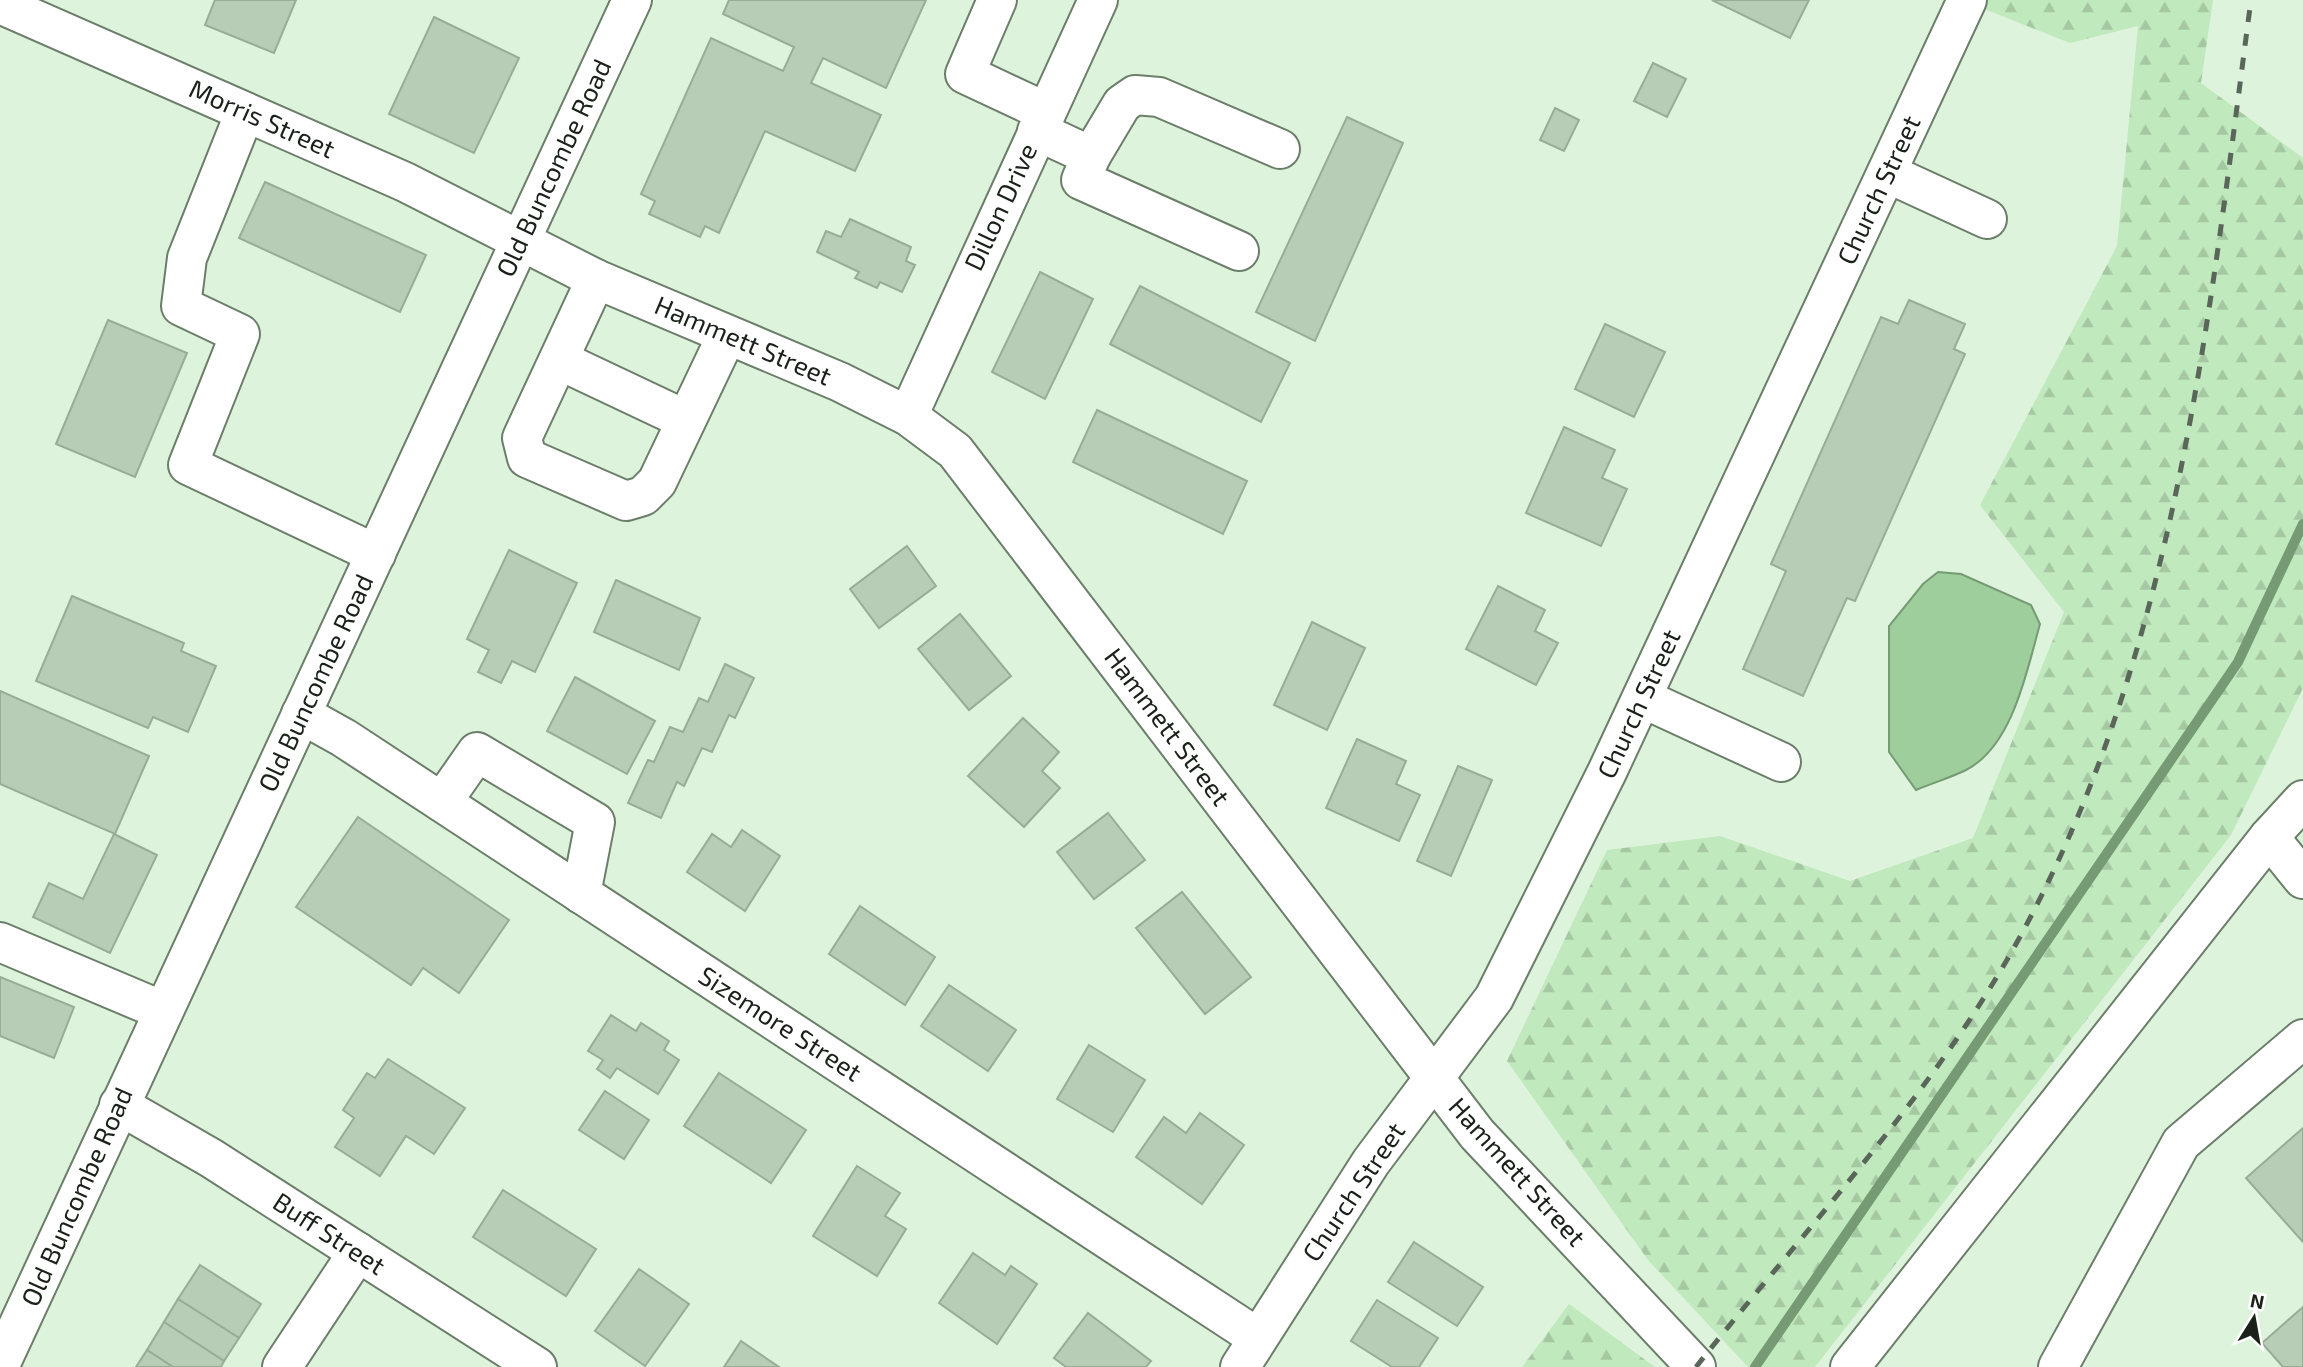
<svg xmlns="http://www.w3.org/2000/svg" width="2303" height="1367" font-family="'Exo 2',sans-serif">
<defs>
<pattern id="forest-firs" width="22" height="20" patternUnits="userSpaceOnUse" patternTransform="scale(1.75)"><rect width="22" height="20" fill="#c1e9be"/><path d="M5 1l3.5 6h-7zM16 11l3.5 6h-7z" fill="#a5c8a3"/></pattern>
</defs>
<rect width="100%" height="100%" fill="#ddf3dc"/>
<g fill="url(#forest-firs)">
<polygon points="1980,0 2213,0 2201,83 2303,158 2303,688 2231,835 1815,1367 1748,1367 1648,1260 1507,1061 1607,850 1720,836 1850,881 1973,838 2064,612 1980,505 2117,246 2138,26 2070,43 1977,6"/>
<polygon points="1569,1304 1655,1367 1522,1367"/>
</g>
<path fill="#9ece9b" stroke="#769a74" stroke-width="2" d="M1938,572L1961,574L2031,605L2040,624C2027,670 2013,746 1966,770C1950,778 1932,783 1916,790L1889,752V626L1923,584Z"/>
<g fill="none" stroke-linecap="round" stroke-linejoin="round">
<polyline stroke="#769a74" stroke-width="10" points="1755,1367 2238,662 2303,524"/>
</g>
<g fill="#b8cdb6" stroke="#98ac96" stroke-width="2">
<polygon points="215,0 296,0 274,53 205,25"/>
<polygon points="729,0 926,0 886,88 823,58 811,83 881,115 855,171 765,131 719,233 705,226 700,237 649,214 655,201 641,194 711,38 783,71 794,47 723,14"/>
<polygon points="1712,0 1809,0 1790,38"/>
<polygon points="434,17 519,58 474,153 389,114"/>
<polygon points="1653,63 1686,79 1667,117 1634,101"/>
<polygon points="1555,108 1579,120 1564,151 1540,140"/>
<polygon points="1347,117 1403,143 1315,341 1256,312"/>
<polygon points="265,182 426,255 400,312 239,238"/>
<polygon points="850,219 911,247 906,261 915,265 902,292 880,282 877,288 855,278 859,272 817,252 826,231 841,237"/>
<polygon points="1040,272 1093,299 1045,399 992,372"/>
<polygon points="1140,286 1290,363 1261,422 1110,344"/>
<polygon points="1909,300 1965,324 1954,349 1965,354 1855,601 1847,598 1803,696 1743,669 1786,571 1771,564 1881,317 1898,324"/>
<polygon points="108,320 187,353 135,477 56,444"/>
<polygon points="1605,324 1665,352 1634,417 1575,389"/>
<polygon points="1097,410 1247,481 1223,534 1073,462"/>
<polygon points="1564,427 1615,450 1602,478 1627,489 1601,546 1526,513"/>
<polygon points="907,546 936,586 879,628 850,589"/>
<polygon points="509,550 577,583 535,672 512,661 501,683 478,672 489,650 467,639"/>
<polygon points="616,580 700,618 679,670 594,632"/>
<polygon points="1498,586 1545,610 1535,631 1558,643 1536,685 1466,649"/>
<polygon points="72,596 184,643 181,651 216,666 188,732 153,717 148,728 36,681"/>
<polygon points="960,614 1011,676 969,710 918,649"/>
<polygon points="1312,622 1365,648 1327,730 1274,705"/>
<polygon points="725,664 754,678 735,718 729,715 712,752 702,748 684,786 677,782 661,818 628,803 648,760 654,762 670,727 683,732 699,698 708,702"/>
<polygon points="575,677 655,721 627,774 547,731"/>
<polygon points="0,691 149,756 115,834 0,784"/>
<polygon points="1023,718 1059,752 1042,771 1060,788 1024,827 968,776"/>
<polygon points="1357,739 1406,761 1396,784 1420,795 1399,841 1326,808"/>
<polygon points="1458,766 1492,780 1451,876 1417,861"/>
<polygon points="1108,813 1145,860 1094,899 1057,852"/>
<polygon points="358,817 509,920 459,993 423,968 411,985 296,907"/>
<polygon points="742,830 780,856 745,911 687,872 712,834 731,847"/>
<polygon points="114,834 157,855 110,953 33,917 49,883 83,899"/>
<polygon points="1182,892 1251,977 1205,1014 1136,928"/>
<polygon points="860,906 935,957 905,1005 829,954"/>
<polygon points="0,977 74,1007 54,1058 0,1036"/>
<polygon points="949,985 1016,1030 988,1071 921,1026"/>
<polygon points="611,1015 636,1031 641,1023 669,1041 664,1050 679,1060 658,1094 617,1068 610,1078 597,1069 603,1060 588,1051"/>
<polygon points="1089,1045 1145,1080 1113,1132 1057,1099"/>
<polygon points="388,1059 465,1108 434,1154 406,1136 380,1176 335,1147 354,1118 343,1110 367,1073 375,1078"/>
<polygon points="719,1073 806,1130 771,1183 684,1126"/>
<polygon points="605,1091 649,1120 624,1159 579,1130"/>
<polygon points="1200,1113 1244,1145 1202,1204 1136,1157 1164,1117 1186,1133"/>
<polygon points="2303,1128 2303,1242 2246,1178"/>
<polygon points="857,1166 900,1193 885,1216 906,1229 877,1276 813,1236"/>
<polygon points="503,1190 596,1249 566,1296 473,1237"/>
<polygon points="1414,1242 1483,1287 1457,1326 1388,1282"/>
<polygon points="973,1253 1005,1275 1011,1266 1037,1284 997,1344 939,1303"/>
<polygon points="200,1265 261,1304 239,1338 178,1299"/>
<polygon points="639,1269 689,1304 645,1366 595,1331"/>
<polygon points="178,1299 239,1338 224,1361 164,1322"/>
<polygon points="1377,1300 1438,1338 1419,1367 1392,1367 1351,1341"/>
<polygon points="2303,1307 2303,1367 2283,1367 2262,1343"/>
<polygon points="1088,1313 1151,1361 1146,1367 1066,1367 1054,1358"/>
<polygon points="164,1322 224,1361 221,1367 173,1367 147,1350"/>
<polygon points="741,1341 779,1367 724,1367"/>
<polygon points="147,1350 173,1367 136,1367"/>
</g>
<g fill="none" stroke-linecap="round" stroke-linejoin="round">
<g stroke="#6b7e69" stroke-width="42">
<g id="minor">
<polyline points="997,0 965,74 1046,112"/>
<polyline points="0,4 405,182 596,279 840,382 908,416 955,451 1477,1134 1696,1367"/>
<polyline points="245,112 187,258 181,306 240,334 188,465 376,554"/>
<polyline points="1037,131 1091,156 1081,180 1239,251"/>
<polyline points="1091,156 1122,104 1135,95 1159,97 1280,149"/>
<polyline points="1887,173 1987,219"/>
<polyline points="596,279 522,438 527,458 626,501 643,496 657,482 727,335"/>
<polyline points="559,360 686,420"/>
<polyline points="908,416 1098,0"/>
<polyline points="1642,698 1781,762"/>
<polyline points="301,714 344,738 1258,1338"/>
<polyline points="442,802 477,752 595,822 581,894"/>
<polyline points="2269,837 2303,879"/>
<polyline points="0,942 161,1010"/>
<polyline points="119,1105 211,1158 537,1367"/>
<path d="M0,1365C208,909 423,456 632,0"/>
<polyline points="282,1367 358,1252"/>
<polyline points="1240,1367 1371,1162 1494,998 1607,772 1967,0"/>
<polyline points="1850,1367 2269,837 2303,800"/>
<polyline points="2058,1367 2181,1143 2303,1039"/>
</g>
</g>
<use href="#minor" stroke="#fff" stroke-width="38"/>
<path stroke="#596659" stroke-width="5" stroke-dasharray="12 12" stroke-linecap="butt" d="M1696,1367C1805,1229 1930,1098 2016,944C2177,654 2208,322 2251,0"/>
</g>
<g text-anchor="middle" stroke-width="5" stroke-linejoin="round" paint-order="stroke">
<g font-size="26" fill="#192119" stroke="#fff">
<text transform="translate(262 119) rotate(24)" y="9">Morris Street</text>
<text transform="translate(554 168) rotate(-65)" y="9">Old Buncombe Road</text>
<text transform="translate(1879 190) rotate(-65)" y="9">Church Street</text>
<text transform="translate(1001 207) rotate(-65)" y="9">Dillon Drive</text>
<text transform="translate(743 341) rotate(23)" y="9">Hammett Street</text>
<text transform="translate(316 683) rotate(-65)" y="9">Old Buncombe Road</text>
<text transform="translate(1639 704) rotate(-65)" y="9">Church Street</text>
<text transform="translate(1167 727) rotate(53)" y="9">Hammett Street</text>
<text transform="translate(780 1024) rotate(33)" y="9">Sizemore Street</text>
<text transform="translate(1517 1172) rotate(48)" y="9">Hammett Street</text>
<text transform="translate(1354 1192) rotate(-56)" y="9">Church Street</text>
<text transform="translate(77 1197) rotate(-66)" y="9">Old Buncombe Road</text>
<text transform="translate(329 1234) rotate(33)" y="9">Buff Street</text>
</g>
</g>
<g transform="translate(2254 1318) rotate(11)" stroke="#ffffff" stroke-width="5" paint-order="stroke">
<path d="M0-5L12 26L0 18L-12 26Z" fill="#192119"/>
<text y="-10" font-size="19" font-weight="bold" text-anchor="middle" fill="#192119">N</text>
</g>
</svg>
